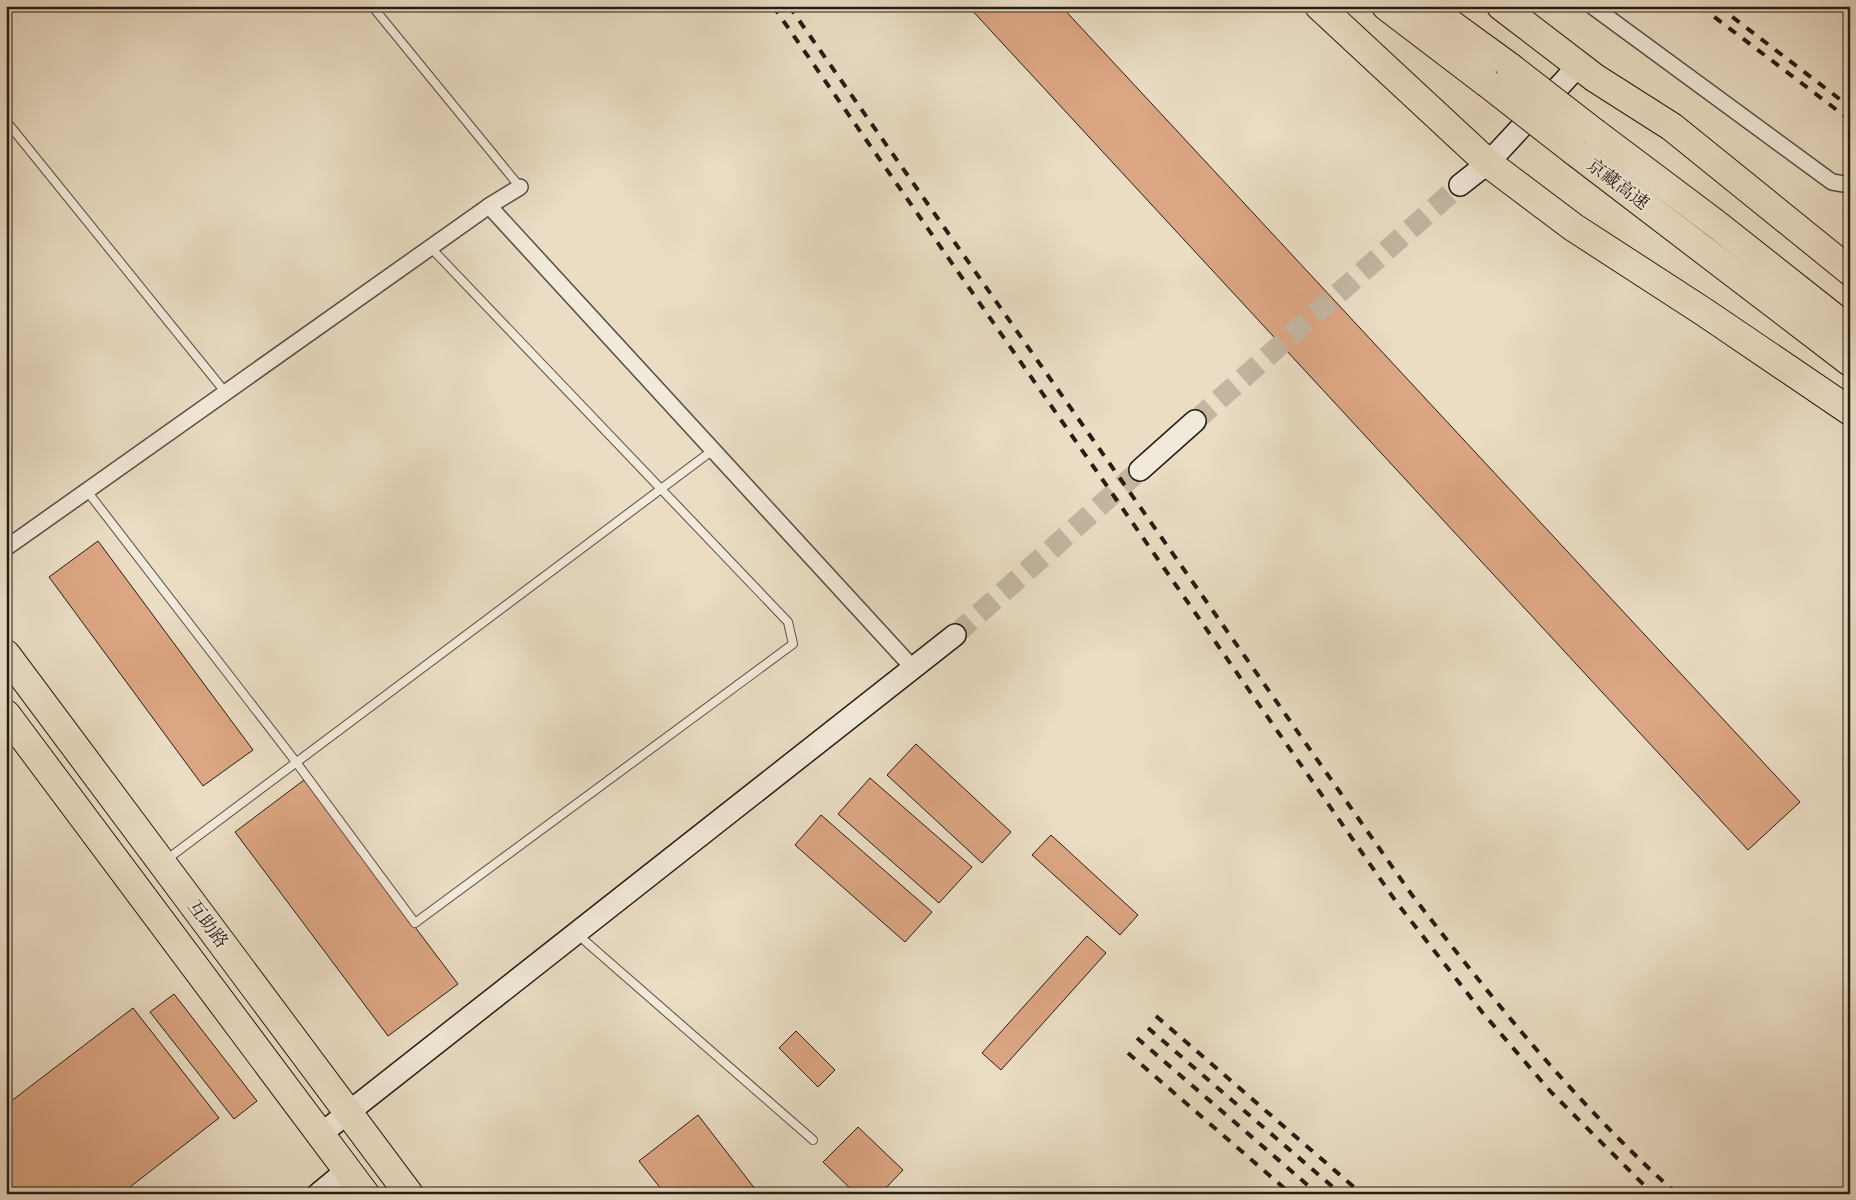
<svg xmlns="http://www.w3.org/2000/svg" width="1856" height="1200" font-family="Alegreya,'Noto Serif SC',serif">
<rect width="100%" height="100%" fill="#eaddc4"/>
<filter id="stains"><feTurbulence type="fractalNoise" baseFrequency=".004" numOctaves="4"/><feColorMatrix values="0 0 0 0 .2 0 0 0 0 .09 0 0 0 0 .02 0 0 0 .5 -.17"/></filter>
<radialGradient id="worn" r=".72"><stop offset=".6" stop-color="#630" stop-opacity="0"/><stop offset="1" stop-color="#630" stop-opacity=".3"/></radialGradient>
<g fill="#dca583" stroke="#261b15">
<polygon points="968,6 1061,6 1800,802 1748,850"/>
<polygon points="98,541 253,750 203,786 49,577"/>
<polygon points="916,744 1011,832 982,863 887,775"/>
<polygon points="870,778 972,867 939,903 838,814"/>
<polygon points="304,780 458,984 388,1036 235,832"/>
<polygon points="821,815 932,912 905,942 795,845"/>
<polygon points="1051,835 1138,915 1120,935 1032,855"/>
<polygon points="1087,936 1106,953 1001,1070 982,1053"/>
<polygon points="174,994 257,1101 234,1119 150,1012"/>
<polygon points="133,1008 219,1118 121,1194 6,1194 6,1105"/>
<polygon points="796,1031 835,1070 818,1087 779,1048"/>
<polygon points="698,1115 759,1194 665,1194 639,1161"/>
<polygon points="858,1127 903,1170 880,1194 856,1194 823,1162"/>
</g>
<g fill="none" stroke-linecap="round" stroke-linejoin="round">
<g stroke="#c3b6a1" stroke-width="21" stroke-dasharray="21 11" stroke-linecap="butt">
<polyline points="1195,421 1460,185"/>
<polyline points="955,635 1140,470"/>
</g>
<g stroke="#574c41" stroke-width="10">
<g id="lane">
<polyline points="372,6 520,187"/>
<polyline points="6,121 226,393"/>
<polyline points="87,491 296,762 415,923 793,644 788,622 431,248"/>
<polyline points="166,860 713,450"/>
<polyline points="577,934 813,1140"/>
</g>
</g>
<g stroke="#574c41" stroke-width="18">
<g id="street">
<polyline points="1592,6 1832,182 1850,185"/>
<polyline points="489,206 913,668"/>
<polyline points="6,548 489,206 520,187"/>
</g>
</g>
<g stroke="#261b15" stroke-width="24">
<g id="secondary">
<polyline points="1460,185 1488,163 1579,65"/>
<polyline points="1140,470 1195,421"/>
<polyline points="321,1134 955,635"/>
<polyline points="318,1194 347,1170"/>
</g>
</g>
<g stroke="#261b15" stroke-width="30">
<g id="highway">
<polyline points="1319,6 1488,163 1573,227 1704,312 1850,411"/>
<polyline points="1386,6 1487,83"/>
<polyline points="1426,6 1510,67"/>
<polyline points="1501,6 1595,78 1672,127 1850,271"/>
<polyline points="1595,133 1716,224 1850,330"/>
<polyline points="1574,151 1850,362"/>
<polyline points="6,654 409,1194"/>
<polyline points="6,714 365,1194"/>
</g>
</g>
<use href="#lane" stroke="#f1e9d9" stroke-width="8"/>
<use href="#street" stroke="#f1e9d9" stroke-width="15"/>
<use href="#secondary" stroke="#f1e9d9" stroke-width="21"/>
<use href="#highway" stroke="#eaddc4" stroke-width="28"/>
<g stroke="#261b15" stroke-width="4" stroke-dasharray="9 9" stroke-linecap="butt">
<polyline points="773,6 1397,903 1482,1012 1551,1092 1653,1194"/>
<path d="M789,6L1412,895C1493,1000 1577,1105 1677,1194"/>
<polyline points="1700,6 1850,120"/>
<polyline points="1718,6 1850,107"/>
<polyline points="1156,1016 1362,1194"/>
<polyline points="1148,1028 1341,1194"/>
<polyline points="1137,1038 1318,1194"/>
<polyline points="1128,1053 1291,1194"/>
</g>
<g stroke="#261b15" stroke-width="30" stroke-linecap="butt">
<g id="highway-bridge">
<polyline points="1510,67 1595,133"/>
<polyline points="1487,83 1574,151"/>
</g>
</g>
<use href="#highway-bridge" stroke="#eaddc4" stroke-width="28"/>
</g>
<g text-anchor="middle" stroke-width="4" stroke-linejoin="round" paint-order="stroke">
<g font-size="18" fill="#261b15" stroke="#f1e9d9">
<text transform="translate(1618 184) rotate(37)" y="6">京藏高速</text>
<text transform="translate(208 924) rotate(53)" y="6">互助路</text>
</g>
</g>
<rect width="1856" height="1200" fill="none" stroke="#eaddc4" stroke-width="25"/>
<rect x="8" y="8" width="1841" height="1185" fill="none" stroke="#261b15" stroke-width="2.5"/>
<rect x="12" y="12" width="1831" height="1175" fill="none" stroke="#261b15"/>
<rect width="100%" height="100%" filter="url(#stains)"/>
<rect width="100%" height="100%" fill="url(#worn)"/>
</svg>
